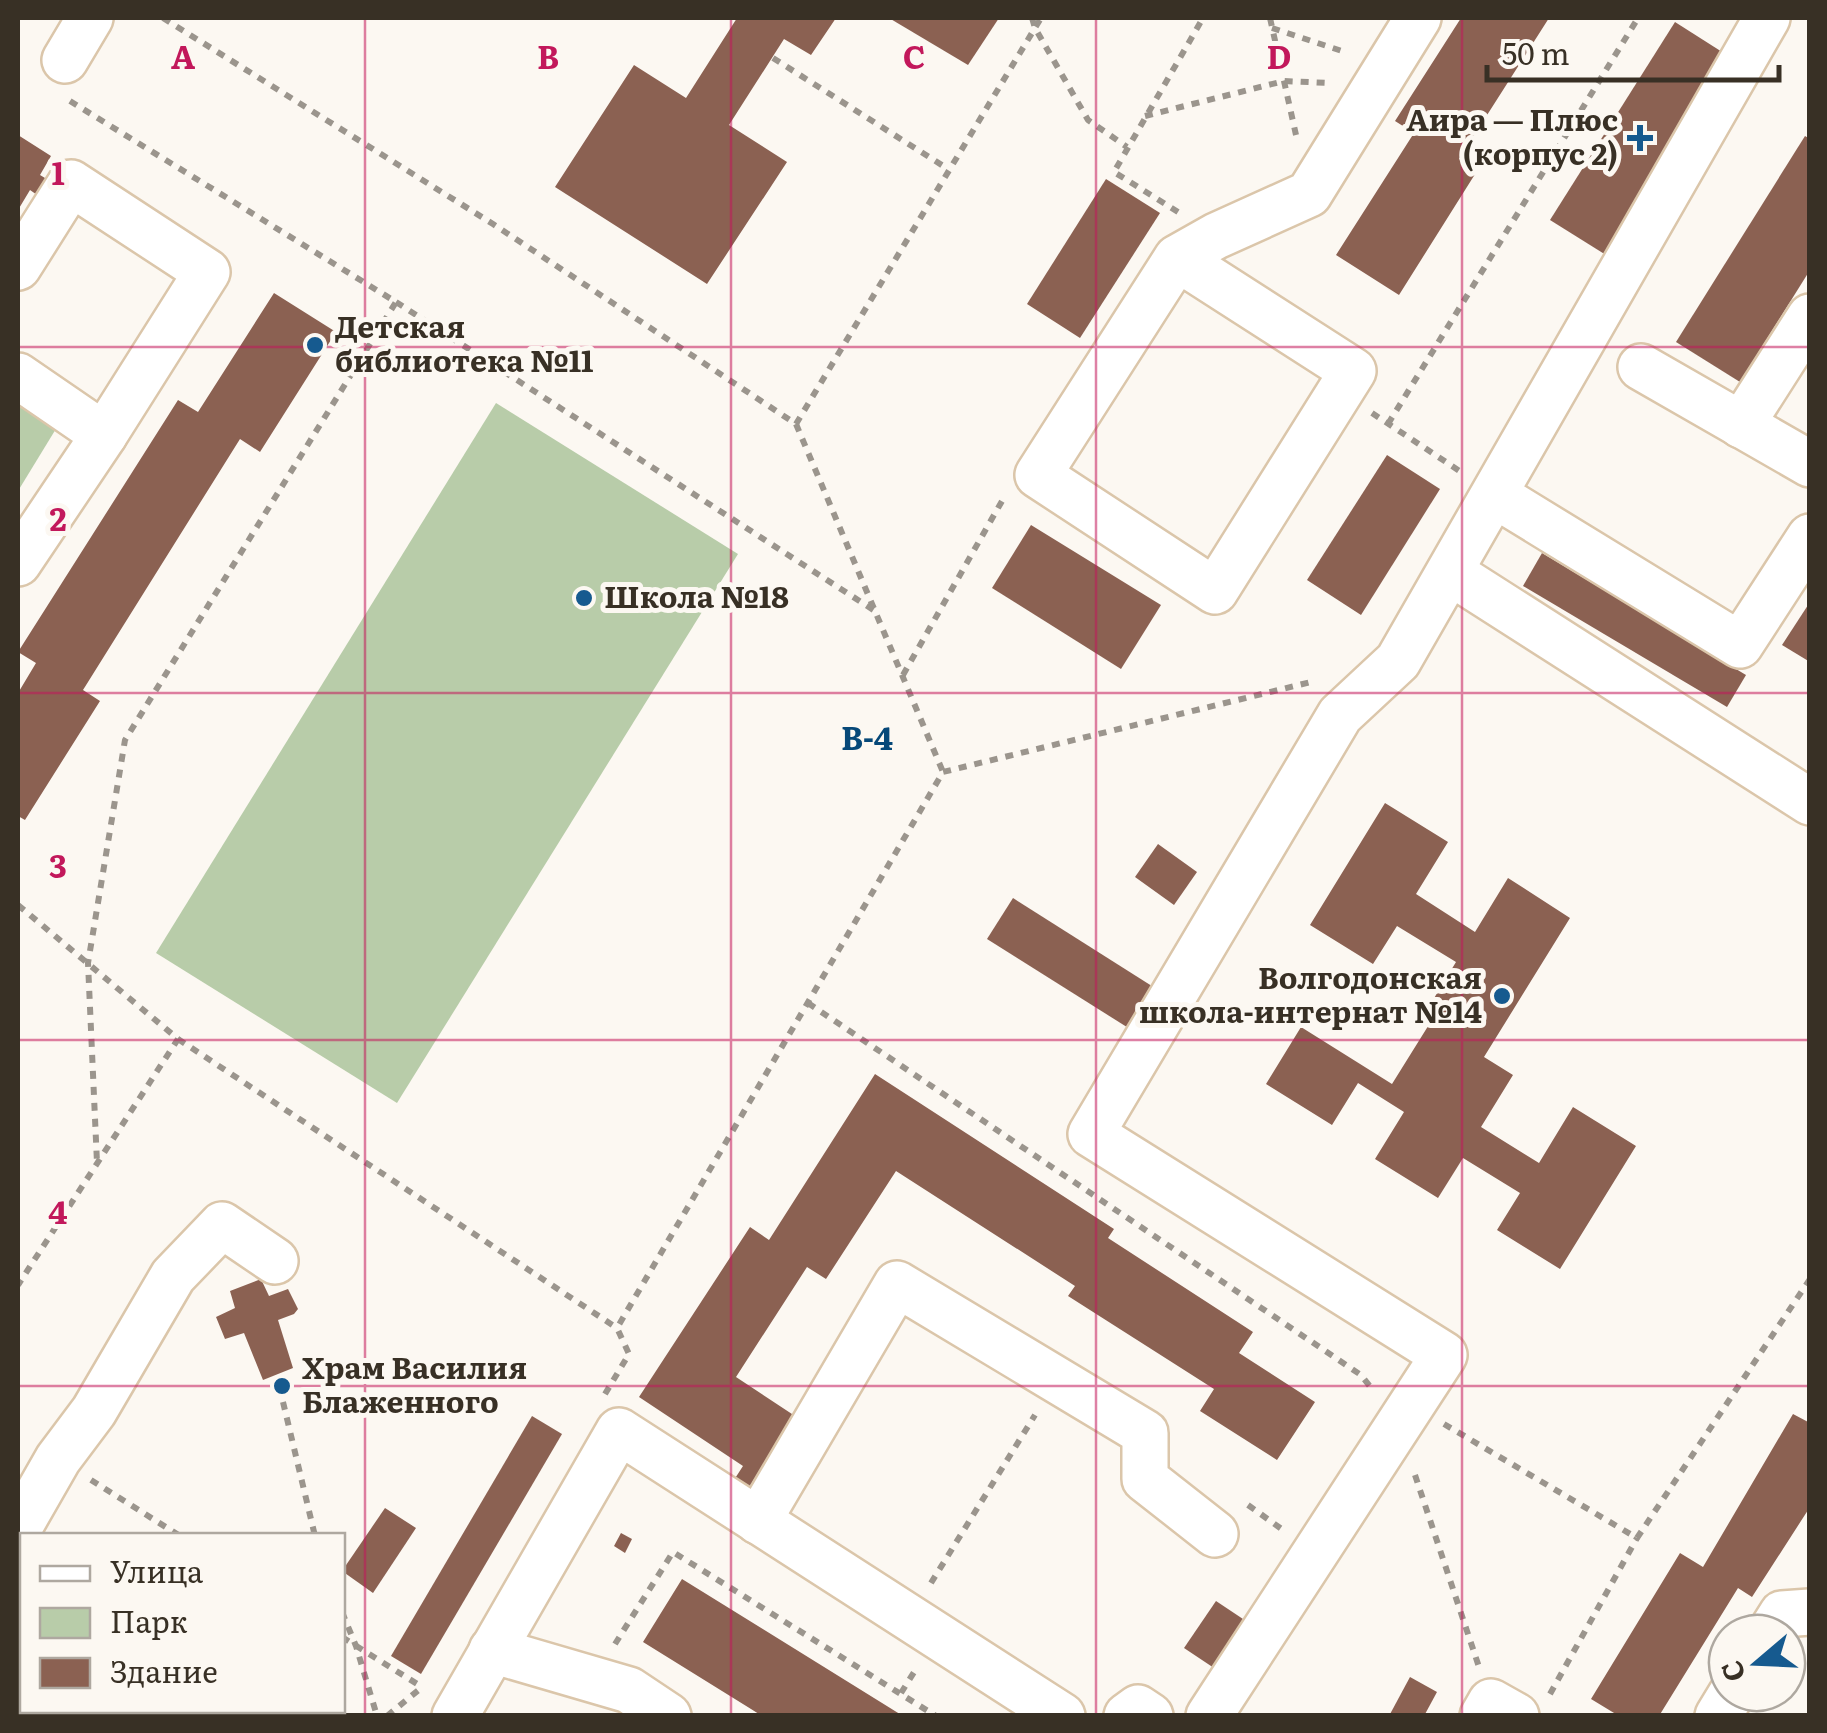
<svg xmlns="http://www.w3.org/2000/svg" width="1827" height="1733" font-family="Literata,serif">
<rect width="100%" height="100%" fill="#fcf8f2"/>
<g fill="#b8cca9">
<polygon points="18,391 62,419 18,491"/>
<polygon points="496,403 738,554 397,1103 156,953"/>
</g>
<g fill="#8b6152">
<polygon points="737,18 836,18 811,55 784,39 729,125 787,162 707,284 555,187 634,65 686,98"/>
<polygon points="889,18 999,18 968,65"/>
<polygon points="1461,18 1549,18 1459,159 1477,171 1399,295 1336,255 1414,133 1395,121"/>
<polygon points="1675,22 1730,57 1606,255 1550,220"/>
<polygon points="18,135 51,156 40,175 50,181 40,197 30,190 18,210"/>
<polygon points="1805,136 1810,139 1810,270 1740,382 1676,342"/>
<polygon points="1106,179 1160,213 1080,338 1027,304"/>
<polygon points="274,293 336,332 260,452 240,439 83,690 100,701 25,820 18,816 18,693 36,663 18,652 178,400 198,412"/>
<polygon points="1387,455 1440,489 1361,615 1307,580"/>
<polygon points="1031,525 1161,605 1121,669 992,588"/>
<polygon points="1542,553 1746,675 1727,707 1523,586"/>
<polygon points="1810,602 1810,662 1782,645"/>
<polygon points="1385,803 1448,842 1416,894 1475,932 1508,878 1570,918 1484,1057 1513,1075 1481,1127 1539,1163 1573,1107 1636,1146 1560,1269 1497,1230 1520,1193 1463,1158 1438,1198 1375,1159 1404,1112 1358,1083 1332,1125 1266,1084 1301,1027 1392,1084 1430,1023 1422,1018 1456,962 1397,926 1373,964 1310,925"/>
<polygon points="1158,844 1197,872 1174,905 1135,877"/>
<polygon points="1013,898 1155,988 1130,1029 987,939"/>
<polygon points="875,1074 1114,1229 1108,1238 1253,1332 1239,1353 1315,1402 1277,1460 1200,1411 1214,1389 1068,1296 1075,1286 896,1171 826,1279 807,1267 736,1377 795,1416 746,1492 732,1483 743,1466 639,1397 750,1227 769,1240"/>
<polygon points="261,1279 269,1296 288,1289 298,1309 294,1314 278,1320 293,1368 263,1380 244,1333 225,1339 216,1317 235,1308 230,1291"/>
<polygon points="1793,1414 1810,1423 1810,1507 1752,1597 1738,1588 1659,1716 1619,1716 1591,1699 1680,1553 1703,1567"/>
<polygon points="532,1416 562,1434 421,1674 391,1656"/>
<polygon points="385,1508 416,1528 373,1593 342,1571"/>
<polygon points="621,1533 632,1539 625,1553 614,1546"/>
<polygon points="682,1579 903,1716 762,1716 751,1709 643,1642"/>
<polygon points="1216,1601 1246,1621 1214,1668 1184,1648"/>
<polygon points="1410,1677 1437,1692 1424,1716 1389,1716"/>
</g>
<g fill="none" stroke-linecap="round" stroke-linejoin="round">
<g stroke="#dbc6aa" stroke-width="50">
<g id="minor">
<polyline points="65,60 90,18"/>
<polyline points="1177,258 1353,371 1215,591 1038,475 1177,258 1216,236 1309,194 1418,18"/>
<polyline points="18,267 71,183 207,272 104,435"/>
<polyline points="1641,367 1810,464"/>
<polyline points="18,376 104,435 18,563"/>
<polyline points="1741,425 1810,317"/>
<polyline points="1495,495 1740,645 1810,537"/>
<polyline points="1450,572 1810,802"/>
<polyline points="758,1521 897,1284 1145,1433 1145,1479 1215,1534"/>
<polyline points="22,1522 58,1459 94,1411 173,1276 222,1225 275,1261"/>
<polyline points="18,1606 22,1598"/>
<polyline points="1770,1633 1782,1614 1810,1612"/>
<polyline points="492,1650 629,1690 668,1716"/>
<polyline points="255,1710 263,1716"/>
<polyline points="455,1716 619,1431 1062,1716"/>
<polyline points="1127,1716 1138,1708 1150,1716"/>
<polyline points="1209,1716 1444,1355 1091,1134 1340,715 1398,661 1767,18"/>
<polyline points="1483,1716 1491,1702 1516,1716"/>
<polyline points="1718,1716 1732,1693"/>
</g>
</g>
<g stroke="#9b958d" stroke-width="6" stroke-dasharray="8 8" stroke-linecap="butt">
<polyline points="163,18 493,224 796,424 1041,18"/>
<polyline points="1032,18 1035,28 1088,120 1127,147"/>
<polyline points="1270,18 1296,135"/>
<polyline points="1272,28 1348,53"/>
<polyline points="773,58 948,169"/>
<polyline points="70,101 396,302 125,740 88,963 97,1163"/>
<polyline points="1145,116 1284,81 1328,83"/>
<polyline points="1178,212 1114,172 1203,18"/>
<polyline points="396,302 875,611"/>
<polyline points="1372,413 1461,472"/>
<polyline points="796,424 943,772"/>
<polyline points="1388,424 1638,18"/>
<polyline points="903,675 1002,501 1008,497"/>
<polyline points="18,905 178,1039 18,1285"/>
<polyline points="808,1003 1361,1375 1372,1389"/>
<polyline points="178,1039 617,1328"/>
<polyline points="605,1394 629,1354 617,1328 943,772 1311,682"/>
<polyline points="283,1402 315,1536"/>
<polyline points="1444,1424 1637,1538 1810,1279"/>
<polyline points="1415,1475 1479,1667"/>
<polyline points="91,1480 180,1536"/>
<polyline points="1248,1505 1283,1530"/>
<polyline points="931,1583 1035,1415"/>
<polyline points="342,1612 356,1646 377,1716"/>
<polyline points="342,1637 422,1687"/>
<polyline points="615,1644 673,1552 936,1716"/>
<polyline points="18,1658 22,1661"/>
<polyline points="901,1693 916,1669"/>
<polyline points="1550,1694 1637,1538"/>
<polyline points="104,1710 112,1716"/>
<polyline points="387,1716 421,1688"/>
</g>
<use href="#minor" stroke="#fff" stroke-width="45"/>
</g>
<path fill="none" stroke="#c2185b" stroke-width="2.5" stroke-opacity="0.55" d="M365,18V1716M731,18V1716M1096,18V1716M1462,18V1716M18,347H1810M18,693H1810M18,1040H1810M18,1386H1810"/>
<g fill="#165a8f" stroke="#fcf8f2" stroke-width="4">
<path d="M1635 123h10v10h10v10h-10v10h-10v-10h-10v-10h10z"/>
<circle cx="315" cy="345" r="10"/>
<circle cx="584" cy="598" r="10"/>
<circle cx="1502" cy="996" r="10"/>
<circle cx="282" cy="1386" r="10"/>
</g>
<g text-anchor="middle" stroke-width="10" stroke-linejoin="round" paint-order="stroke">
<g font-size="30" font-weight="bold" fill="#383025" stroke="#fcf8f2" text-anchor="start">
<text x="1618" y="131" text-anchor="end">Аира — Плюс<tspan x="1618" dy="34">(корпус 2)</tspan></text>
<text x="335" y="338">Детская<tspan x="335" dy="34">библиотека №11</tspan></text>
<text x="604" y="608">Школа №18</text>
<text x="1482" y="989" text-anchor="end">Волгодонская<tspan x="1482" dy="34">школа-интернат №14</tspan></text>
<text x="302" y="1379">Храм Василия<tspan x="302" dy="34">Блаженного</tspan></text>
</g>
<g font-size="32" font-weight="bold" fill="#064878" stroke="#fcf8f2">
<text x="867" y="750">В-4</text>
</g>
</g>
<g font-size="32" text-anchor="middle" font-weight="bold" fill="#c2185b" stroke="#fcf8f2" stroke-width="10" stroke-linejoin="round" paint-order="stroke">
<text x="183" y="69">A</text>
<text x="548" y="69">B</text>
<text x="914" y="69">C</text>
<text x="1279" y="69">D</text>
<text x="58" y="185">1</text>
<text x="58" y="531">2</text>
<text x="58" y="878">3</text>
<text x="58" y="1224">4</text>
</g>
<rect width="1827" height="1733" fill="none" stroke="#383025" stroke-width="40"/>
<rect x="20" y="1533" width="325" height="180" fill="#fcf8f2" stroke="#aea8a0" stroke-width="2.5"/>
<rect x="40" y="1566" width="50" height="15" fill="#ffffff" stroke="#aea8a0" stroke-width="2.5"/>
<text x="110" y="1583" font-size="30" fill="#383025">Улица</text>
<rect x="40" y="1608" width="50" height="30" fill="#b8cca9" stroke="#aea8a0" stroke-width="2.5"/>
<text x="110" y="1633" font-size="30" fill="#383025">Парк</text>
<rect x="40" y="1658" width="50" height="30" fill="#8b6152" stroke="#aea8a0" stroke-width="2.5"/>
<text x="110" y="1683" font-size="30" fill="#383025">Здание</text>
<g transform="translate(1757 1663) rotate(251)"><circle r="48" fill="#fcf8f2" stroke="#aea8a0" stroke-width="2.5"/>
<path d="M0-8L18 38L0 25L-18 38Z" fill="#165a8f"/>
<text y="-15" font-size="28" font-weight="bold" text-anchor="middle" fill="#383025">С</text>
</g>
<path d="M1487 65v15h292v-15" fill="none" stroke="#383025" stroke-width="5"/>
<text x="1502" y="65" font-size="30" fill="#383025" stroke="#fcf8f2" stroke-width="8" paint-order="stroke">50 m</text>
</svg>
